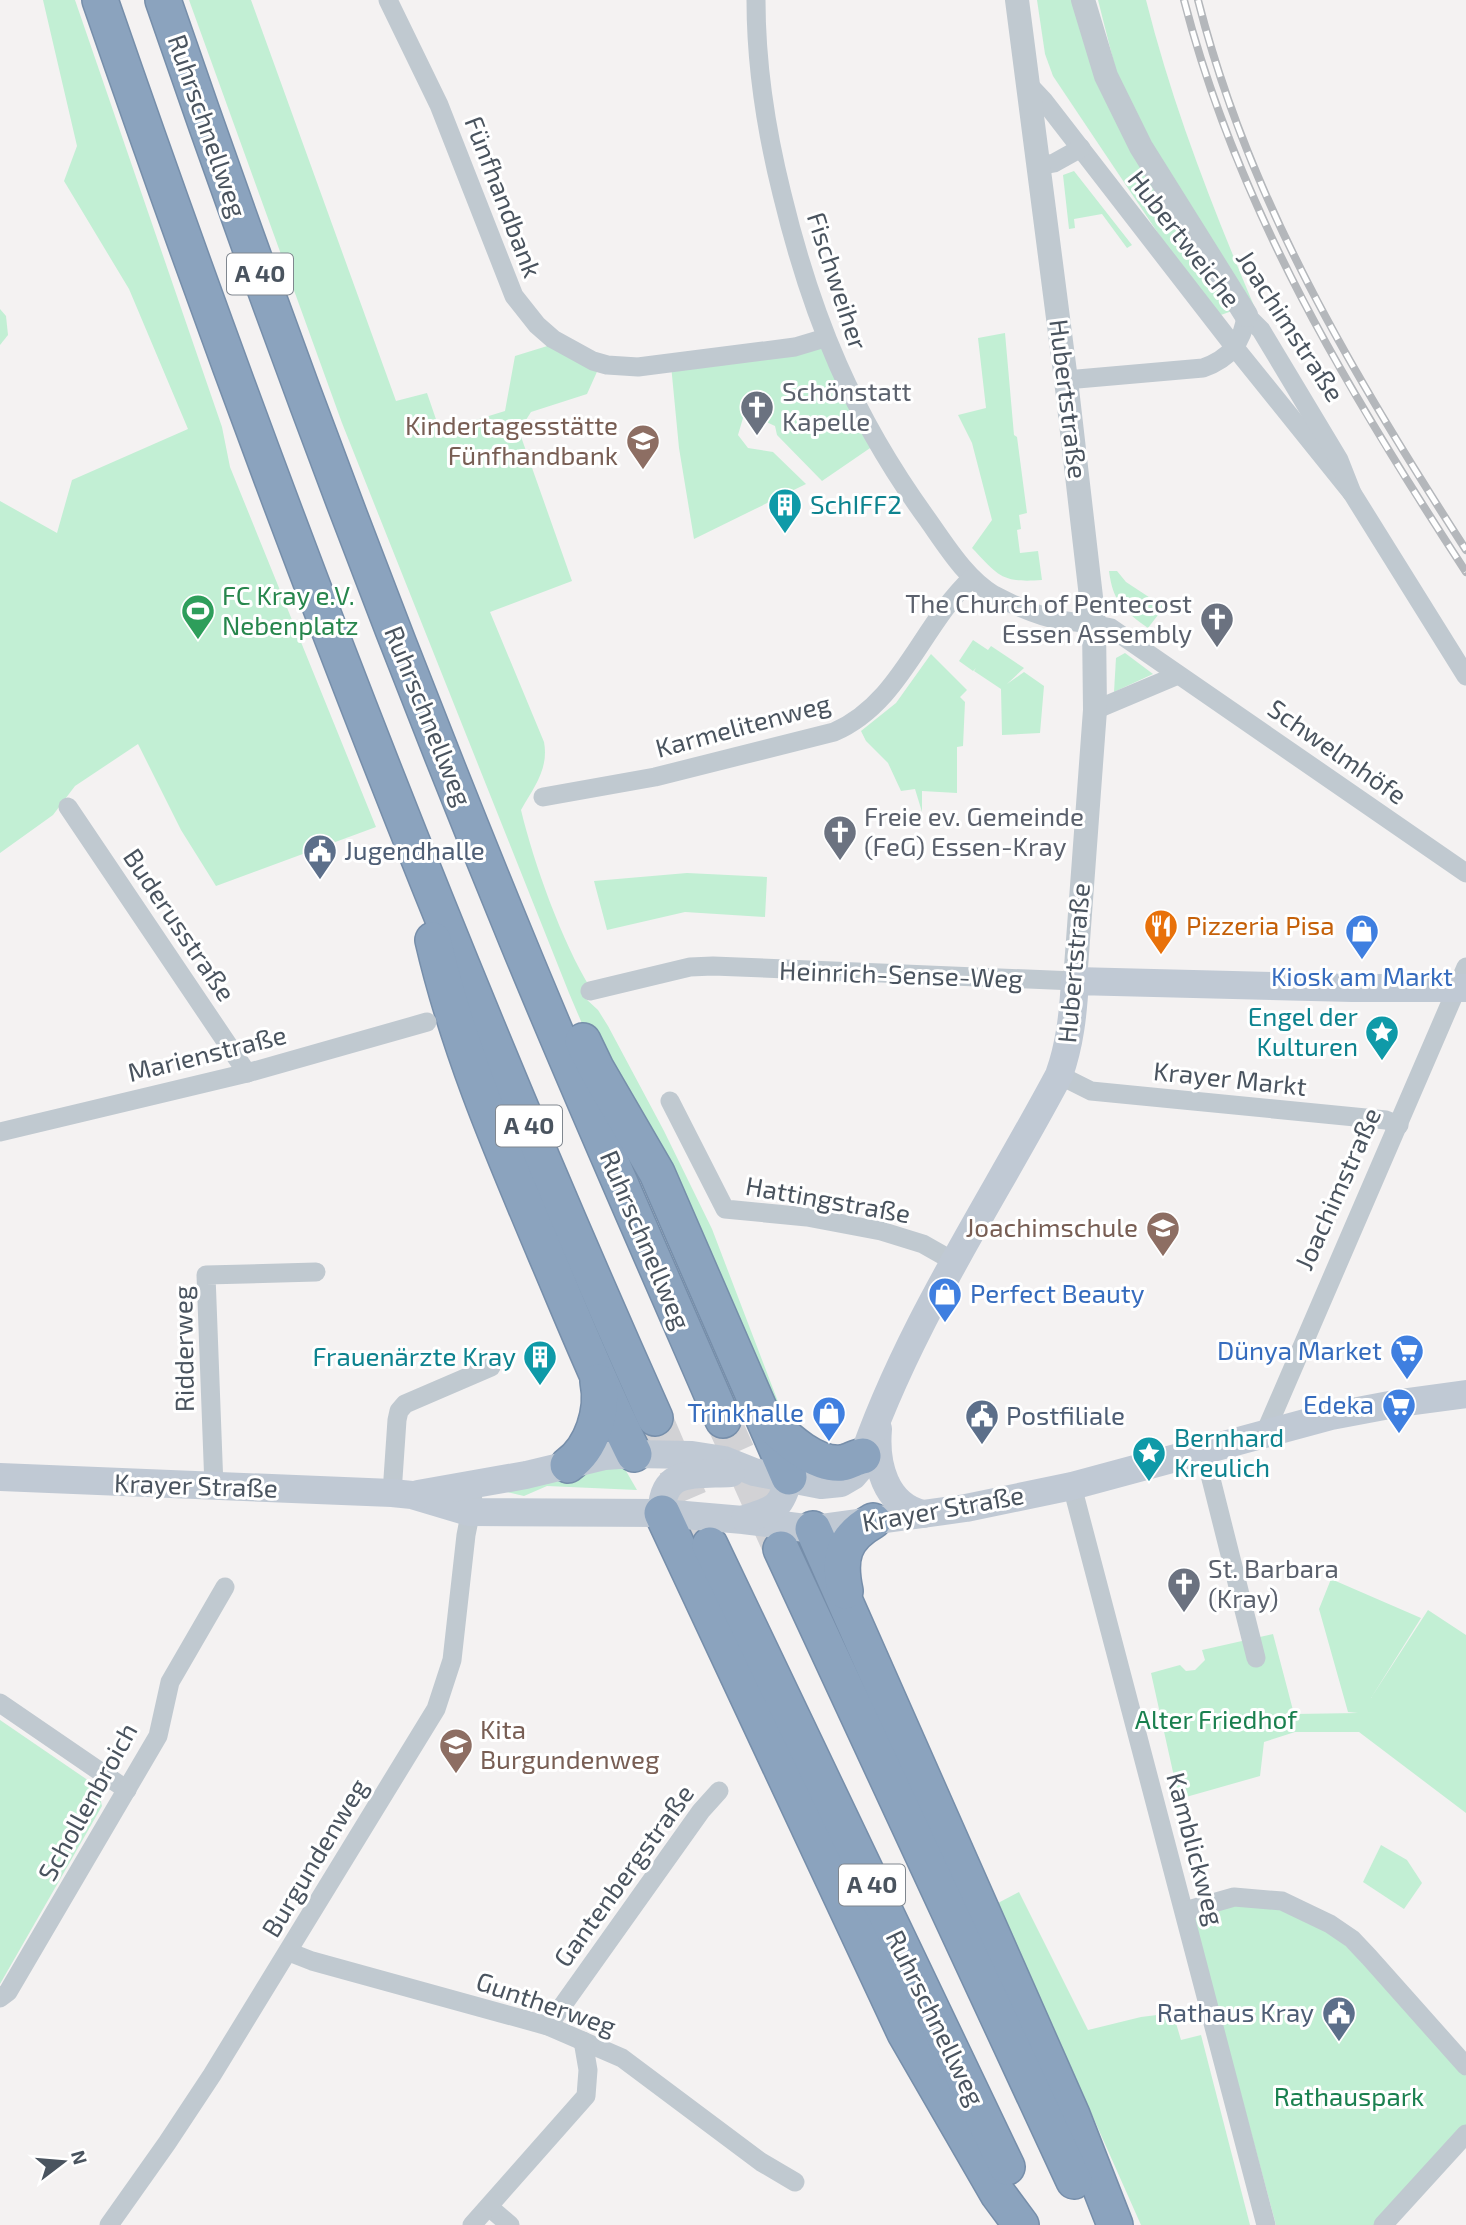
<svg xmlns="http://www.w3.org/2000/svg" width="1466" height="2225" font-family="'Exo 2',sans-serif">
<rect width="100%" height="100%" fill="#f4f2f2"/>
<g fill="#c2efd4">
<polygon points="43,0 75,0 222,427 230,467 376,827 216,886 181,830 138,744 75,786 53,815 0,853 0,501 57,533 72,480 188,429 129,289 64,181 77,146"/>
<path d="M189,0H251L396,401L427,393L440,431L505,411L515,356L557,343L600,365L587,394L531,412L519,431L572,581L490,612L544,742C549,769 534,787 521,810C534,864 562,942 591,989L585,998L598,1010L608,1026L664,1131L712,1229L785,1420L781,1422L589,1040L569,993L342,423Z"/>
<polygon points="1037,0 1073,0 1232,311 1218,316 1178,263 1053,76 1045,54"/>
<path d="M1098,0H1146C1173,108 1214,211 1257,313L1154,147L1119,83Z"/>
<polygon points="1074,171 1132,245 1127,248 1102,214 1074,219 1075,228 1069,229 1063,175"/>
<polygon points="0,309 6,316 8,335 0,345"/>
<path d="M1005,333L1014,435L1017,437L1027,513L1019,515L1021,529L1017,530L1020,553L1038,551L1042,580C1001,583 999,576 972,548L992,520L972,443L958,415L986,408L978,338Z"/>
<polygon points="824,339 876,444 822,481 777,435 775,426 753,416 743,418 738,435 748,448 773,452 806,484 694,539 679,448 671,365"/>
<path d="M1109,571H1117L1126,582L1164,607L1148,628C1123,610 1113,602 1109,571Z"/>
<polygon points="973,640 988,650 991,646 1024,668 1007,684 1024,672 1044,686 1040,733 1002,735 1001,689 974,671 976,668 973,671 959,661"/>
<polygon points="1125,653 1153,674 1114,692 1116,658"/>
<polygon points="931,654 967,690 960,697 965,702 963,746 957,747 957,793 922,791 922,812 915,789 901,791 888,763 866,741 861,731 896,703"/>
<polygon points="687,873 767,877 765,917 685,912 607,930 594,881"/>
<polygon points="622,1464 637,1490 547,1486 524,1496 507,1492"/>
<polygon points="1331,1579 1421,1618 1371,1698 1428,1610 1466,1635 1466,1813 1359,1732 1295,1732 1264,1742 1260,1776 1179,1799 1151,1673 1180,1665 1186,1671 1195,1670 1205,1660 1202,1650 1273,1634 1294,1714 1358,1713 1348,1712 1319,1609"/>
<polygon points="0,1720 92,1783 98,1790 102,1806 0,1984"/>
<polygon points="1381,1845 1407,1860 1422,1883 1404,1909 1363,1882"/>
<polygon points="1019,1892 1088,2030 1141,2017 1173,2013 1181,2040 1201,2035 1250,2225 1141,2225 998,1903"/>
<polygon points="1234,1905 1280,1906 1326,1927 1408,2006 1466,2076 1466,2128 1376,2225 1276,2225 1193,1917"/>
</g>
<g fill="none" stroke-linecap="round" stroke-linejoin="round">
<g stroke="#d2d2d5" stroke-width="35" stroke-dasharray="35 18" stroke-linecap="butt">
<polyline points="655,1418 709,1544"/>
<polyline points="723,1420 778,1543"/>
</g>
<g stroke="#768eaa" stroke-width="38">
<g id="motorway">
<path d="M100,0C266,480 448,955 655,1418"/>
<path d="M163,0C272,317 390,631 517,940C583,1101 654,1260 723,1420"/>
<path d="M433,940C458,1048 501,1148 544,1250C573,1318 601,1388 634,1454"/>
<polyline points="583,1041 596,1068 657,1173 789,1477"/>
<path d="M769,1422C786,1438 815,1466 842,1463C849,1462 856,1457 863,1456"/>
<path d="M568,1465C592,1448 604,1410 598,1382"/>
<polyline points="662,1513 905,2033 998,2194 1021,2225"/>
<polyline points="813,1529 1072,2115 1115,2225"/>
<polyline points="710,1545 1007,2167"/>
<polyline points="781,1549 1074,2181"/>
<path d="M845,1591C838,1558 843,1538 873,1521"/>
</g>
</g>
<g stroke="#c0c9d0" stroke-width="19">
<polyline points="388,0 439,105 514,296 537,325 553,339 593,361 607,365 638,367 795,347 825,338"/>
<path d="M756,0C756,66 766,130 782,194C812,318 853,417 928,520C947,547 966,578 994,595C1009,603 1028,611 1043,616C1065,623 1089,622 1111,628L1466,873"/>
<polyline points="1028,84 1044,101 1236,349 1352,493"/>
<polyline points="1038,166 1054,163 1081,148"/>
<polyline points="1246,315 1261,330 1339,460 1352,493 1466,676"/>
<path d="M1066,380L1203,368C1229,359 1243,343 1246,315"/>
<polyline points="1095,710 1178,675"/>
<path d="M543,797L655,777L834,732C901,703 921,625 972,578"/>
<polyline points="68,807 247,1073"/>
<polyline points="590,991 690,967 713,966 1075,981"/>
<polyline points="1059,1075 1091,1091 1386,1120 1399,1125"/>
<polyline points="670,1101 725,1209 807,1217 881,1231 923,1244 953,1261"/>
<polyline points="0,1132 247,1073 427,1022"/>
<polyline points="1264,1435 1466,967"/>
<polyline points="1204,1451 1256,1658"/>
<polyline points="1072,1486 1266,2225"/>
<polyline points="214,1487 206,1275 316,1272"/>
<polyline points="392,1493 397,1420 399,1411 405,1404 491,1367"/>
<polyline points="0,1703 127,1790"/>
<polyline points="1185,1911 1234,1897 1282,1901 1330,1924 1352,1939 1369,1957 1466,2066"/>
<polyline points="289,1952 312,1961 548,2026 622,2058 761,2162 795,2182"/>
<polyline points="0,1998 8,1992 158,1736 170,1682 225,1587"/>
<polyline points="548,2026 701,1811 719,1791"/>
<polyline points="489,2207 510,2225"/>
<polyline points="109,2225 167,2143 212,2075 436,1709 452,1660 466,1535 473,1500"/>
<polyline points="472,2225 586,2096 588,2070 583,2041"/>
<polyline points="1383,2225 1466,2134"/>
</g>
<g stroke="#c0c9d0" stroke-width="24">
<polyline points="1017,0 1066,380 1094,623 1095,710 1075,981"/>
<polyline points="1083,0 1106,76 1141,147 1246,315"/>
</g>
<g stroke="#c0c9d4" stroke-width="28">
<path d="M878,1429C875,1464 885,1505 923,1514"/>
<polyline points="0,1477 392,1493 412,1495 469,1512 662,1513 743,1520 813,1529 966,1508 1072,1486 1331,1416 1400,1403 1466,1394"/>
<path d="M418,1494L526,1475L605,1456L634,1454L692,1455L724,1460L754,1472L821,1485L841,1483L853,1476L859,1469C906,1328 990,1205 1059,1075C1070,1044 1073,1014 1075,981L1352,988H1466"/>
<path d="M662,1513C661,1467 697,1475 731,1473"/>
<path d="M745,1519C774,1509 781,1510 789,1477"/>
</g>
<use href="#motorway" stroke="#8ba3be" stroke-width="35"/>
<g stroke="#b4b7bb" stroke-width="8">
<g id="rail">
<path d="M1184,0C1238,209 1349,393 1466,572"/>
<path d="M1198,0C1249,202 1354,376 1466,550"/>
</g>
</g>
<use href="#rail" stroke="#fff" stroke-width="5" stroke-dasharray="16" stroke-linecap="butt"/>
</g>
<defs>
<g id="church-pin" transform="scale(1.75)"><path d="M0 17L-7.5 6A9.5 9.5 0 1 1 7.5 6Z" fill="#6b7280" stroke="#fff"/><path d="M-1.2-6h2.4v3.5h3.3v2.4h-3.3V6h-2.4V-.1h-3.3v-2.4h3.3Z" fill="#fff"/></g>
<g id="school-pin" transform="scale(1.75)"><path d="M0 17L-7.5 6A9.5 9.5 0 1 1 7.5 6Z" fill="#8d6e63" stroke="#fff"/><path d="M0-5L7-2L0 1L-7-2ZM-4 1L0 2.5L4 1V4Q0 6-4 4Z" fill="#fff"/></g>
<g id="building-pin" transform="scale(1.75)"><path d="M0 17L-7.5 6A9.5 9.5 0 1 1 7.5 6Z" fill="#0f9aa8" stroke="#fff"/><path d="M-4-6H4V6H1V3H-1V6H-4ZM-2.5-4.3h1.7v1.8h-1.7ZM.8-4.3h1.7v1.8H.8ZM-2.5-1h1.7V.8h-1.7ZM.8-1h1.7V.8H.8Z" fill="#fff"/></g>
<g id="stadium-pin" transform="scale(1.75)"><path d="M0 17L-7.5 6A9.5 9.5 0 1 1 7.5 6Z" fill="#2e9e5b" stroke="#fff"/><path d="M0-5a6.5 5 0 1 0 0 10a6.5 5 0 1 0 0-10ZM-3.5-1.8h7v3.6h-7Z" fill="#fff"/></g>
<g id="civic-pin" transform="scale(1.75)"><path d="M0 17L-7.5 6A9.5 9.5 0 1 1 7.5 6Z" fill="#5c6f8a" stroke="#fff"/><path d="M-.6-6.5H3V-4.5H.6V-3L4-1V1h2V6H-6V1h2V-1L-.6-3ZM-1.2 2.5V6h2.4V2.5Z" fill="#fff"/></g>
<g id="restaurant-pin" transform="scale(1.75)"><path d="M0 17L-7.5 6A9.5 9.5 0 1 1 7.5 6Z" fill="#e8710a" stroke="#fff"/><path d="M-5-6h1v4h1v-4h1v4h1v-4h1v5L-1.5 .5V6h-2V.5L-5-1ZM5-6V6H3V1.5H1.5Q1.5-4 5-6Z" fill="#fff"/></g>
<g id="shop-pin" transform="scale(1.75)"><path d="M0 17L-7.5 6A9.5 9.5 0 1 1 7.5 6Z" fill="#3f7fe0" stroke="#fff"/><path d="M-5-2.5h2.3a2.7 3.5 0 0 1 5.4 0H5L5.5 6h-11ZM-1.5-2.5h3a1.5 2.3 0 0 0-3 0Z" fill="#fff"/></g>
<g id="sight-pin" transform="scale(1.75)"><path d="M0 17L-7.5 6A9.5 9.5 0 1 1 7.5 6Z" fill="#0f9aa8" stroke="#fff"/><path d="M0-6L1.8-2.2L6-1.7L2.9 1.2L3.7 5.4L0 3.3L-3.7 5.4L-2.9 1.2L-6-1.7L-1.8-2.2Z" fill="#fff"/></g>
<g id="supermarket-pin" transform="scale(1.75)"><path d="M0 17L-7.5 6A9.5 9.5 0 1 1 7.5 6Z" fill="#3f7fe0" stroke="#fff"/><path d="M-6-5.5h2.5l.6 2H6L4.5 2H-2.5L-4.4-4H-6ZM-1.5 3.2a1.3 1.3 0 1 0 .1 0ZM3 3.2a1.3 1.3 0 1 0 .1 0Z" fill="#fff"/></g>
</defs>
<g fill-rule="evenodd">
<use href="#church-pin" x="757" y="407"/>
<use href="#school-pin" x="643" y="441"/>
<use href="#building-pin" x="785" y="505"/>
<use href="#stadium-pin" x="198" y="611"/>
<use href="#church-pin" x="1217" y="619"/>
<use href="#church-pin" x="840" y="832"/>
<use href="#civic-pin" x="320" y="851"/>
<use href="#restaurant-pin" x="1161" y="926"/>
<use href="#shop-pin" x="1362" y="931"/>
<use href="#sight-pin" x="1382" y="1032"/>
<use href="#school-pin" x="1163" y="1228"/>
<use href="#shop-pin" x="945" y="1294"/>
<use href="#supermarket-pin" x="1407" y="1351"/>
<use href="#building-pin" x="540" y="1357"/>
<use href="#supermarket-pin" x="1399" y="1405"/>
<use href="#shop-pin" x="829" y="1413"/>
<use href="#civic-pin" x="982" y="1416"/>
<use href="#sight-pin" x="1149" y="1453"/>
<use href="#church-pin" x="1184" y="1584"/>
<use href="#school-pin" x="456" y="1745"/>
<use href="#civic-pin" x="1339" y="2013"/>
</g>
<g text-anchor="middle" stroke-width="6" stroke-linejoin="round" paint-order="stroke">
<g fill="#fff" stroke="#80878f" stroke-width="2">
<rect x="227" y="253.5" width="66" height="41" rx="5"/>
<rect x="496" y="1105.5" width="66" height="41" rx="5"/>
<rect x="839" y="1864.5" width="66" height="41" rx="5"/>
</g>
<g font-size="24" font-weight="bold" fill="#4a545f">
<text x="260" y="282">A 40</text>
<text x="529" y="1134">A 40</text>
<text x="872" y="1893">A 40</text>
</g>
<g font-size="26" fill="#4a545f" stroke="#fff">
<text transform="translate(207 126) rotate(71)" y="9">Ruhrschnellweg</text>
<text transform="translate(503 197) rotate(69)" y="9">Fünfhandbank</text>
<text transform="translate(1184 239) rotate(52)" y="9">Hubertweiche</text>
<text transform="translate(837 281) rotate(72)" y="9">Fischweiher</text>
<text transform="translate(1290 326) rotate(57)" y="9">Joachimstraße</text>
<text transform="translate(1068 399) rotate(83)" y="9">Hubertstraße</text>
<text transform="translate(428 716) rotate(68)" y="9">Ruhrschnellweg</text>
<text transform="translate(743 726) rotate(-15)" y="9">Karmelitenweg</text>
<text transform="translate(1337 752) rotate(35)" y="9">Schwelmhöfe</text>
<text transform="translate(179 925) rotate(56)" y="9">Buderusstraße</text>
<text transform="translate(1074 963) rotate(-85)" y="9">Hubertstraße</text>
<text transform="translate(901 975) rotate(2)" y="9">Heinrich-Sense-Weg</text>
<text transform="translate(207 1054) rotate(-14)" y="9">Marienstraße</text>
<text transform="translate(1230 1079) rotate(6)" y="9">Krayer Markt</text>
<text transform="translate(1338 1189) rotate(-66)" y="9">Joachimstraße</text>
<text transform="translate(828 1200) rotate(10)" y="9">Hattingstraße</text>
<text transform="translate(645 1240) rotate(67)" y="9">Ruhrschnellweg</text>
<text transform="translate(184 1349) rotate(-91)" y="9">Ridderweg</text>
<text transform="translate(196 1486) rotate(2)" y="9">Krayer Straße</text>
<text transform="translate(943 1509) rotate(-10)" y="9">Krayer Straße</text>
<text transform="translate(88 1802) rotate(-61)" y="9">Schollenbroich</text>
<text transform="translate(1195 1849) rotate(75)" y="9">Kamblickweg</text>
<text transform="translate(315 1858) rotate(-59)" y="9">Burgundenweg</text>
<text transform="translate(624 1876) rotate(-54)" y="9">Gantenbergstraße</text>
<text transform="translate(546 2004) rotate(19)" y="9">Guntherweg</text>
<text transform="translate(935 2018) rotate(64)" y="9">Ruhrschnellweg</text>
</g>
<g font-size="26" fill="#5b616d" stroke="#fff" text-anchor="start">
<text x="782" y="401">Schönstatt<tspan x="782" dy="30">Kapelle</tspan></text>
<text x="1192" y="613" text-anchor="end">The Church of Pentecost<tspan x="1192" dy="30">Essen Assembly</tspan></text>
<text x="864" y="826">Freie ev. Gemeinde<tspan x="864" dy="30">(FeG) Essen-Kray</tspan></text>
<text x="1208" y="1578">St. Barbara<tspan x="1208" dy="30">(Kray)</tspan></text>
</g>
<g font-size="26" fill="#785e54" stroke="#fff" text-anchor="end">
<text x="618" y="435">Kindertagesstätte<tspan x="618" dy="30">Fünfhandbank</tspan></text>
<text x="1138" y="1237">Joachimschule</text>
<text x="480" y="1739" text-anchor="start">Kita<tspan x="480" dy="30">Burgundenweg</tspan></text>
</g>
<g font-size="26" fill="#0d838f" stroke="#fff" text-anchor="start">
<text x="810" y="514">SchIFF2</text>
<text x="1358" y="1026" text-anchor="end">Engel der<tspan x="1358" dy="30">Kulturen</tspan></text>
<text x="516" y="1366" text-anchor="end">Frauenärzte Kray</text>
<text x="1174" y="1447">Bernhard<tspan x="1174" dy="30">Kreulich</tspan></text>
</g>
<g font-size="26" fill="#27864d" stroke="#fff" text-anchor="start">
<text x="222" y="605">FC Kray e.V.<tspan x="222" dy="30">Nebenplatz</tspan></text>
</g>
<g font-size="26" fill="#4e5e75" stroke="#fff" text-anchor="start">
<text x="344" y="860">Jugendhalle</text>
<text x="1006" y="1425">Postfiliale</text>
<text x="1314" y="2022" text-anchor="end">Rathaus Kray</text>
</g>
<g font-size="26" fill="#c56008" stroke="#fff" text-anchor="start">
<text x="1186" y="935">Pizzeria Pisa</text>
</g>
<g font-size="26" fill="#366cbe" stroke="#fff" text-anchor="end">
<text x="1362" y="986" text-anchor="middle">Kiosk am Markt</text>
<text x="970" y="1303" text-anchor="start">Perfect Beauty</text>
<text x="1382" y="1360">Dünya Market</text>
<text x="1374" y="1414">Edeka</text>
<text x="804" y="1422">Trinkhalle</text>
</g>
<g font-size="26" fill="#1a804f" stroke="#fff">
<text x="1216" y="1729">Alter Friedhof</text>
<text x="1349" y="2106">Rathauspark</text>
</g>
</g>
<g transform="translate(63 2162) rotate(74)" stroke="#ffffff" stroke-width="5" paint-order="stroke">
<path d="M0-5L12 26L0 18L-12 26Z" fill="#4a545f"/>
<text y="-10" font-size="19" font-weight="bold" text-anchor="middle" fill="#4a545f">N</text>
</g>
</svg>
